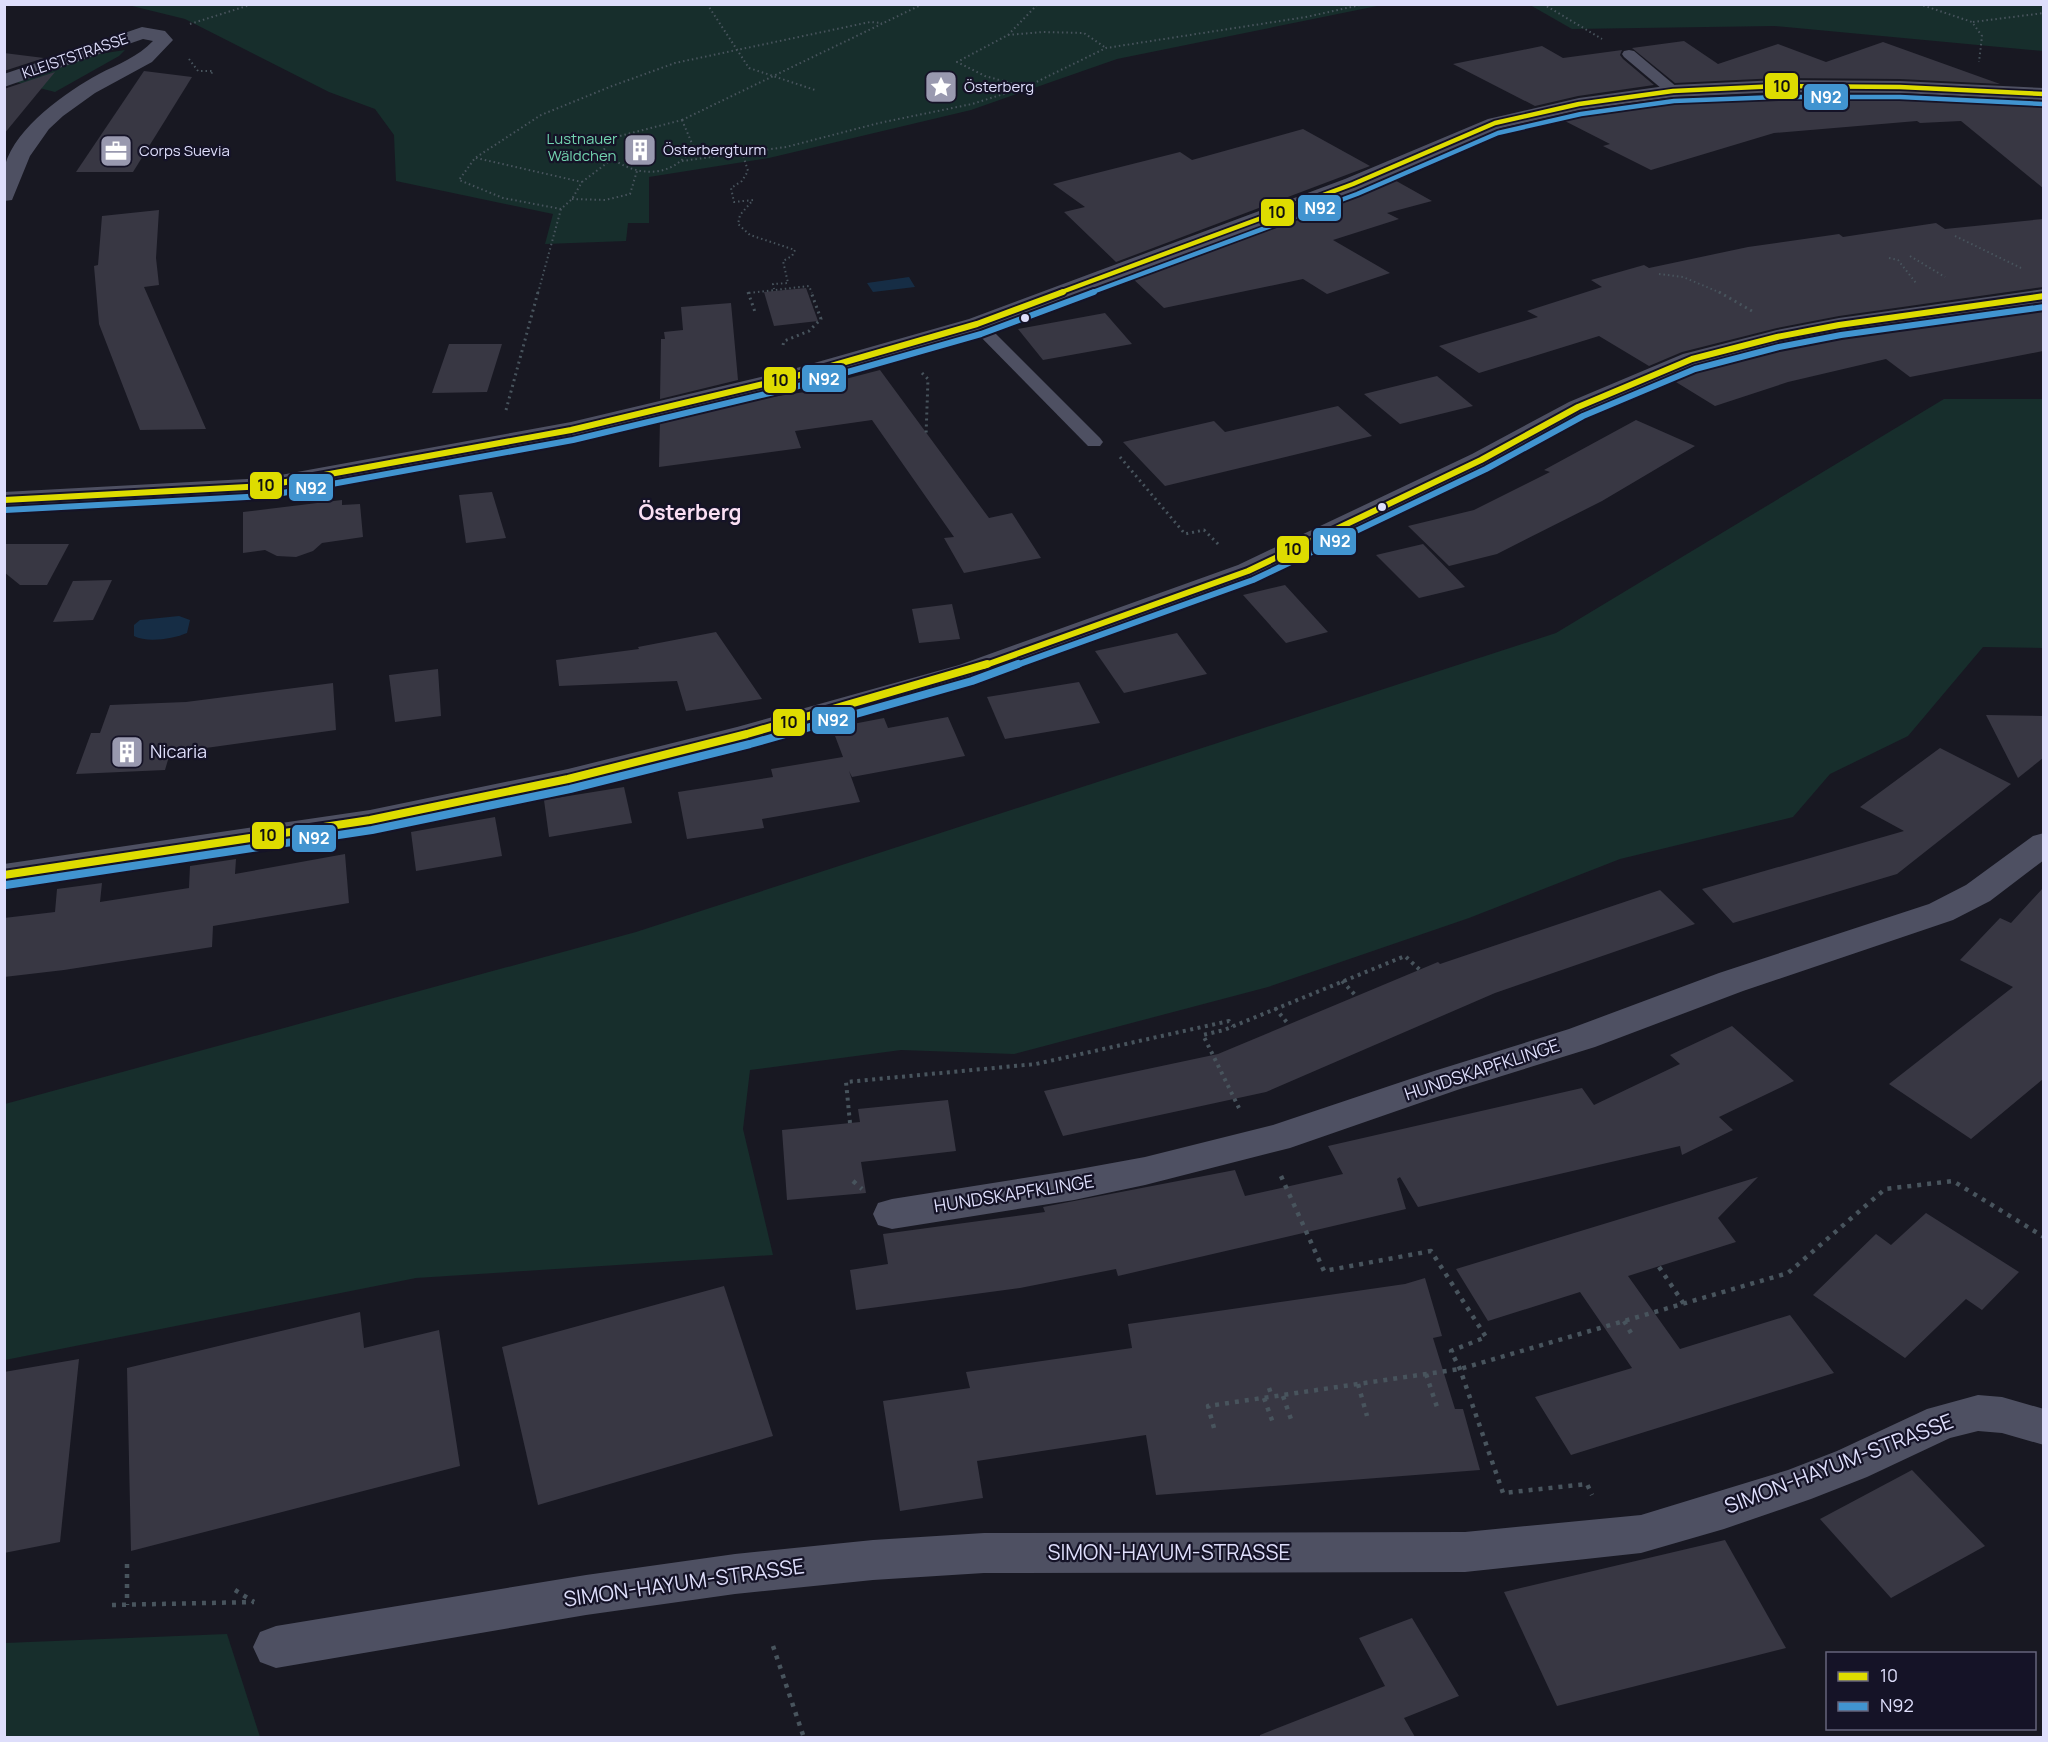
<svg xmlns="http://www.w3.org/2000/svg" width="2048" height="1742" font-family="Manrope,sans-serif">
<rect width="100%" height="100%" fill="#181822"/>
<g fill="#172e2c">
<polygon points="128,5 128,4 1382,5 1117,59 971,110 769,158 649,177 649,223 628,223 626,241 545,244 553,214 396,181 394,135 375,109 329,92 185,19"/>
<polygon points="1530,5 2043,5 2043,51 1774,26 1572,29"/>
<polygon points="125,50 119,56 55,92 16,82 93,55"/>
<polygon points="1944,399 2043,399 2043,648 1983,647 1908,736 1830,774 1793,817 1620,859 1469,918 1268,987 1014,1054 901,1050 750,1070 743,1129 773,1255 416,1278 5,1360 5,1104 636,932 1556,633"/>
<polygon points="227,1634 260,1737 5,1737 5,1643"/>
</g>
<g fill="#162d45">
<polygon points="909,277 915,287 873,292 867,283"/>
<path d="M179,616L190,620L187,633C173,639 147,643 134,636V625L140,620Z"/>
</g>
<g fill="#383743">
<polygon points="1684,41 1718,64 1778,44 1826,62 1883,42 2000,84 1900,79 1778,78 1675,83 1632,48"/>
<polygon points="1542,46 1563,58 1622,50 1620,55 1623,59 1654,85 1578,96 1535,106 1453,64"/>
<polygon points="4,53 44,58 4,71"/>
<polygon points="144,71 192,77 133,172 76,172"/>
<polygon points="55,72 4,134 4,89"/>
<polygon points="1778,94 1900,95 2043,102 2043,188 1961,121 1920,123 1917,121 1774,133 1651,170 1603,146 1610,144 1557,117 1673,99"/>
<polygon points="1303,129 1370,166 1116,262 1064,212 1085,207 1053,184 1180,152 1192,160"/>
<polygon points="1391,178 1432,201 1387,213 1399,219 1333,240 1390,273 1327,294 1303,279 1164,308 1131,277"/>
<polygon points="159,210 156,258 159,285 144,287 206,429 140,430 99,324 94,266 98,265 102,216"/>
<polygon points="2043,219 2043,287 1839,316 1777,328 1682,352 1649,366 1599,336 1479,373 1439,346 1538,317 1527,311 1602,287 1591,280 1644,265 1649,268 1748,247 1839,234 1843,237 1856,235 1936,223 1945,229"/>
<polygon points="806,288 818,321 774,326 764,292"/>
<polygon points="731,303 738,380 660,399 661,339 665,339 664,332 683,330 681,307"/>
<polygon points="2043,305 2043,351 1910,377 1886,359 1788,382 1715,406 1671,379 1702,366 1779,346 1839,334"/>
<polygon points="1105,313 1132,344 1043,360 1018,329"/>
<polygon points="449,344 502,344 487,392 432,393"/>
<polygon points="880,370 989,518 1012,513 1041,558 964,573 944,538 954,537 872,420 795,431 801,448 659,467 660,419 740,399 740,402 831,388 830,383"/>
<polygon points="1437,376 1473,406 1400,424 1364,394"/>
<polygon points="1338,406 1372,436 1165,486 1123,442 1214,421 1225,432"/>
<polygon points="1636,420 1695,446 1602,501 1497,554 1449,566 1408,526 1474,510 1550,472 1544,470"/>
<polygon points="492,492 506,538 466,543 459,495"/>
<polygon points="342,500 342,505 360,504 363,537 322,543 313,551 296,557 277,556 265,550 243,553 243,512"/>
<polygon points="4,544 69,544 47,585 20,585 4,572"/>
<polygon points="1423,544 1465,587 1419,598 1376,555"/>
<polygon points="112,580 93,620 53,622 73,581"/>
<polygon points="1285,585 1328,632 1286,643 1243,595"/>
<polygon points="952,604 960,639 919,643 912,609"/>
<polygon points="716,632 762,699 686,711 677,681 559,686 556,660 639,649 638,647"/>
<polygon points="1177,633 1207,674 1124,693 1095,651"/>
<polygon points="438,669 441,716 395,722 389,675"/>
<polygon points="1079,682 1100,723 1005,739 987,697"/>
<polygon points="333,683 336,730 170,753 165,770 76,774 91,733 100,733 110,705 186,702"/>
<polygon points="1986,715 2043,716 2043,758 2018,778"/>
<polygon points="948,717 965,756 852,777 849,771 860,802 762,819 764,828 687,839 678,792 773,777 771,769 843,757 832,728 884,718 888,728"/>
<polygon points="1940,748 2011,784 1897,874 1733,923 1702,889 1904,831 1860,807"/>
<polygon points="624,787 632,823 549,837 544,800"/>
<polygon points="495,817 502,856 416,871 411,832"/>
<polygon points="345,854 349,903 213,926 212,947 64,970 4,977 4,918 55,912 57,889 102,883 100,902 189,888 190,866 236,859 235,874"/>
<polygon points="2043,888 2043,1079 1971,1139 1889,1084 2013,987 1960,960 2000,918 2011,923"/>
<polygon points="1660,890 1695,924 1495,993 1266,1092 1063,1136 1044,1091 1218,1054 1438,962 1440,964"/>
<polygon points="1732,1026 1794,1081 1719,1117 1733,1130 1682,1155 1680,1146 1418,1207 1400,1177 1397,1179 1406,1209 1118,1276 1116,1269 1020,1288 856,1310 850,1270 888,1264 883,1234 1045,1212 1043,1207 1235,1170 1245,1196 1343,1174 1328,1146 1582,1088 1594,1105 1680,1064 1670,1055"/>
<polygon points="948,1100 956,1151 861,1162 866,1193 787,1200 782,1130 860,1122 858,1109"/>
<polygon points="1758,1177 1718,1218 1736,1242 1628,1276 1680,1349 1790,1315 1834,1373 1571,1455 1535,1397 1632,1368 1580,1292 1488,1321 1456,1269"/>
<polygon points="1926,1213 2019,1272 1982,1310 1966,1299 1905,1358 1813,1295 1876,1234 1891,1245"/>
<polygon points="1425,1278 1442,1336 1433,1338 1455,1409 1463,1409 1480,1470 1156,1495 1146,1435 977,1461 983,1498 900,1511 883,1401 970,1388 966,1372 1132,1348 1128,1324 1405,1284"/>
<polygon points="724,1286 773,1436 538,1505 502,1347"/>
<polygon points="360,1312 364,1348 439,1330 460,1466 131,1551 127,1368"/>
<polygon points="79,1359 60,1542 4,1553 4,1372"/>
<polygon points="1912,1470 1985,1546 1891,1598 1820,1519"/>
<polygon points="1725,1540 1786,1648 1557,1706 1504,1592"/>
<polygon points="1412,1618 1459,1696 1404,1718 1415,1737 1260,1737 1260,1735 1385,1686 1359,1638"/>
</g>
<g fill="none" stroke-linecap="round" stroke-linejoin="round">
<g stroke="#48545d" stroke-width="2" stroke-dasharray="1.5 3" stroke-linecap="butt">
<polyline points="707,4 749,68 815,90"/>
<polyline points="1543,4 1602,39"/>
<polyline points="1919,4 1972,22 1982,36 1979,62"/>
<polyline points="1973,22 2044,13"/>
<polyline points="190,24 253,4"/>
<polyline points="1008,35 1038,4"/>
<polyline points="189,59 198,71 213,71 211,74"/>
<polyline points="1025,87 985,76 957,62 1008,35 1043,32 1084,33 1106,48"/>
<path d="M682,120L693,146C672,182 630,177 603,151L612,138Z"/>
<polyline points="682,120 923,4"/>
<polyline points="742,152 748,171 742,181 731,188 734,202 753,200 740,215 738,224 750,235 795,250 792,256 783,261 788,283 773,284 774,289"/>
<polyline points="476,158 582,182"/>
<polyline points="682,161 786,147 879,123 972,104 1026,87 1106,48 1306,17 1365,4"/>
<polyline points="572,199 605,200 630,194 637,171"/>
<polyline points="561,209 503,198 459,180 475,158 541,115 612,86 675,63 870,22 882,23"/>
<polyline points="1955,236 2021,268"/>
<polyline points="1910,256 1945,277"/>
<polyline points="1889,258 1898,260 1916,283"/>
<polyline points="1659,274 1683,277 1721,293"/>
<polyline points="538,293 561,209 572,199 582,182 611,160"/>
<polyline points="749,293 809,286 812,293"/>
</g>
<g stroke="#48545d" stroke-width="3" stroke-dasharray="2 4" stroke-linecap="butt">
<polyline points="748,292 755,312"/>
<polyline points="1719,292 1752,311"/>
<polyline points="783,345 784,341 809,331 821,319 811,292"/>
<polyline points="922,373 928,379 926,436"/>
<polyline points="506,410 538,292"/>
<polyline points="1120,457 1185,534 1204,530 1220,546"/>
</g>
<g stroke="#48545d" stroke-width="4" stroke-dasharray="3 4.5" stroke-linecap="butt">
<polyline points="1342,981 1356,996"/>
<polyline points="1275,1008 1289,1025"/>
<polyline points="1239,1108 1203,1035 1224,1030 1405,956 1420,970"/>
<polyline points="850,1123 846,1082 1036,1064 1229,1021 1233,1026"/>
</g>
<g stroke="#48545d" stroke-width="4.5" stroke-dasharray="4 6" stroke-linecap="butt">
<polyline points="1281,1176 1324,1271 1431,1251 1486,1337 1451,1351 1460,1369 1503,1493 1587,1484 1592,1495"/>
<polyline points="853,1181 862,1189"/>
<polyline points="1659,1267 1684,1304"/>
<polyline points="1624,1321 1631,1333"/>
<polyline points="1426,1374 1438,1410"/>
<polyline points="1358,1384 1367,1416"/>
<polyline points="1269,1388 1272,1397"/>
<polyline points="1283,1396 1292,1422"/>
<polyline points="1264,1398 1273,1423"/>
<polyline points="1214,1428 1208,1406 1460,1369 1788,1273 1885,1189 1953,1181 2044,1237"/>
<polyline points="127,1564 127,1605"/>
<polyline points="235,1590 254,1602"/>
<polyline points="112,1605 254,1602"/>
<polyline points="773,1646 804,1738"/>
</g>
<g fill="#4e5062" fill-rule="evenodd">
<polygon points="1629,50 1634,51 1678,88 1680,91 1678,94 1668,94 1624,57 1622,54 1624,51"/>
<polygon points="977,319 983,321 1100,438 1103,442 1100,446 1088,446 971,327 969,324 971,321"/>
</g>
<g fill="#4e5062" fill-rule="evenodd">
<path d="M142,27L165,31L173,40L152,62L95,93L63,116L49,129L30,156L12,200L4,201C4,190 2,175 5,165C16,127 66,92 99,74C118,64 138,57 153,41L143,39L4,87V74Z"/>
<polygon points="1778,80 1900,81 2044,88 2044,100 1900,93 1778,92 1673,97 1579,110 1501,128 1361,189 985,329 802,382 571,438 264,494 4,508 4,492 264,478 571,422 786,371 969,319 1345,179 1488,119 1579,98 1673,85"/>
<polygon points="2044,289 2044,303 1839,332 1779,344 1701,364 1587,412 1490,466 1258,577 979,677 758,741 568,789 370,830 4,886 4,864 370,810 568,769 737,727 959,665 1238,565 1472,454 1569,402 1683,354 1777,330 1839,318"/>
<polygon points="2044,833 2044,860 1990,901 1953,920 1743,991 1595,1047 1460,1089 1290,1148 1145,1185 1074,1200 892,1229 878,1225 873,1214 878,1203 892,1199 1074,1170 1145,1157 1273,1125 1434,1071 1569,1029 1719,973 1929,904 1966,885 2033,836"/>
<polygon points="1978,1395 2002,1397 2044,1409 2044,1445 2002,1433 1978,1431 1950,1438 1867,1477 1811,1499 1724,1529 1641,1553 1465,1572 984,1573 873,1580 735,1594 586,1615 276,1668 260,1662 253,1647 260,1632 276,1626 586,1575 735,1554 873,1540 984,1533 1465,1532 1641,1515 1788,1470 1837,1451 1927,1409"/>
</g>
<g stroke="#151327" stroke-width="8">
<polyline id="bus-1-far2" points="1059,293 1353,184 1495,123 1579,104 1673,91 1778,86 1900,87 2044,94"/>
</g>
<g stroke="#151327" stroke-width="10">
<g id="bus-1-far1">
<polyline points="4,500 264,486 571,430 793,377 977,324 1063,292"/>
<polyline points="983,666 1248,571 1481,460 1578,407 1692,359 1777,337 1839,325 2044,296"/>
</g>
</g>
<g stroke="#151327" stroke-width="12">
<polyline id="bus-1" points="4,875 370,820 568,779 747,734 987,664"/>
</g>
<g stroke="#151327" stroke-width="8">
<polyline id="bus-2-far2" points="1090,293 1357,194 1498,133 1581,114 1674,101 1778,97 1900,97 2043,104"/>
</g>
<g stroke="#151327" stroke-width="10">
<g id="bus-2-far1">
<polyline points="5,510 266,496 573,440 795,387 981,334 1094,292"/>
<polyline points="1014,666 1253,580 1486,469 1583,416 1695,369 1779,347 1841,335 2044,307"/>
</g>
</g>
<g stroke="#151327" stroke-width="12">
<polyline id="bus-2" points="6,885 372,830 570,789 750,744 972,681 1018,664"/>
</g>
<use href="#bus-1-far2" stroke="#dedc00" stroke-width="4.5"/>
<use href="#bus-1-far1" stroke="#dedc00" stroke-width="6"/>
<use href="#bus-1" stroke="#dedc00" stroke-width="8"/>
<use href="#bus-2-far2" stroke="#4194d0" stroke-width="4.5"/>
<use href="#bus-2-far1" stroke="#4194d0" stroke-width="6"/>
<use href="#bus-2" stroke="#4194d0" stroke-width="8"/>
</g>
<defs>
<g id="sight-square" transform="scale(1.725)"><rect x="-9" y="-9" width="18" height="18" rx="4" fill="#9999af" stroke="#151327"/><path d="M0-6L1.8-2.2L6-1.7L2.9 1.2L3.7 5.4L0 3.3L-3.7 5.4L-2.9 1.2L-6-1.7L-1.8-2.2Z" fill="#fff"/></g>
<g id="building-square" transform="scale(1.725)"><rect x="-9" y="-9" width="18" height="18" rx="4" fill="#9999af" stroke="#151327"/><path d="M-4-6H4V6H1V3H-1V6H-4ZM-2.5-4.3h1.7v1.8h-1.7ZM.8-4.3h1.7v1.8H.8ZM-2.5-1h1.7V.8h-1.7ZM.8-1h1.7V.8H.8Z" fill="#fff"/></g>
<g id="office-square" transform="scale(1.725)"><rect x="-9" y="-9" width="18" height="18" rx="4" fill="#9999af" stroke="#151327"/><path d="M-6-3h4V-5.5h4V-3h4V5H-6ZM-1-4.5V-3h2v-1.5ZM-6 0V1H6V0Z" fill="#fff"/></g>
</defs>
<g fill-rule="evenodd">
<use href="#sight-square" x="941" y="87"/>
<use href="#building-square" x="640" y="150"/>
<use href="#office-square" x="116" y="151"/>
<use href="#building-square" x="127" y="752"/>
</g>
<g fill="#dedefb" stroke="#151327" stroke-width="2">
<circle cx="1025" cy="318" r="5"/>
<circle cx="1382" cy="507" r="5"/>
</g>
<g text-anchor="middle" stroke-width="4.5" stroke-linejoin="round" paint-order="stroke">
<g font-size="15" fill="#dedefb" stroke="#151327">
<text transform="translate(75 56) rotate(-19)" y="5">KLEISTSTRASSE</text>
</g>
<g font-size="15" fill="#dedefb" stroke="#151327" text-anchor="start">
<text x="964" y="92">Österberg</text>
<text x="663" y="155">Österbergturm</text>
<text x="139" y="156">Corps Suevia</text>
</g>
<g font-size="15" fill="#72d3af" stroke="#151327">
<text x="582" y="144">Lustnauer<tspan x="582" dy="17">Wäldchen</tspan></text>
</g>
<g font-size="18" fill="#dedefb" stroke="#151327" text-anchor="start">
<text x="150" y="758">Nicaria</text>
</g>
<g font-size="18" fill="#dedefb" stroke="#151327">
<text transform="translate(1482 1070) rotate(-18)" y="6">HUNDSKAPFKLINGE</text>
<text transform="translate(1014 1194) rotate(-9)" y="6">HUNDSKAPFKLINGE</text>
</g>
<g font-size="21" font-weight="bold" fill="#fbe0f4" stroke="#151327">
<text x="690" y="520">Österberg</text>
</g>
<g font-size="21" fill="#dedefb" stroke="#151327">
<text transform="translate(1839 1464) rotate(-21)" y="7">SIMON-HAYUM-STRASSE</text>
<text x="1169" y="1560">SIMON-HAYUM-STRASSE</text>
<text transform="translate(684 1583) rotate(-8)" y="7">SIMON-HAYUM-STRASSE</text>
</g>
</g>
<g stroke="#151327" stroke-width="2">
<rect x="1764" y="72" width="35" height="28" rx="6" fill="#dedc00"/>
<rect x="1803" y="83" width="46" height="28" rx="6" fill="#4194d0"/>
<rect x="1297" y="194" width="45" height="28" rx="6" fill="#4194d0"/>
<rect x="1260" y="198" width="35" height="29" rx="6" fill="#dedc00"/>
<rect x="801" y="364" width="46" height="29" rx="6" fill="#4194d0"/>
<rect x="763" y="366" width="34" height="28" rx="6" fill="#dedc00"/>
<rect x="249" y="471" width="34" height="29" rx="6" fill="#dedc00"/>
<rect x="288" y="473" width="46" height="29" rx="6" fill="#4194d0"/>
<rect x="1312" y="527" width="45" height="29" rx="6" fill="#4194d0"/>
<rect x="1276" y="535" width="34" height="29" rx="6" fill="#dedc00"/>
<rect x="811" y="706" width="45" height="29" rx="6" fill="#4194d0"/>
<rect x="772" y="708" width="34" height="29" rx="6" fill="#dedc00"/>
<rect x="251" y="821" width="34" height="29" rx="6" fill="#dedc00"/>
<rect x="291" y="824" width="46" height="29" rx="6" fill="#4194d0"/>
</g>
<g font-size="16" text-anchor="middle" font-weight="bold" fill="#fff">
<text x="1826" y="103">N92</text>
<text x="1320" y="214">N92</text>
<text x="824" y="385">N92</text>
<text x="311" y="494">N92</text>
<text x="1335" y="547">N92</text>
<text x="833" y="726">N92</text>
<text x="314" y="844">N92</text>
</g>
<g font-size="16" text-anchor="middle" font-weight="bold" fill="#111">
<text x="1782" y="92">10</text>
<text x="1277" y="218">10</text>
<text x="780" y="386">10</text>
<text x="266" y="491">10</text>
<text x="1293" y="555">10</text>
<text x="789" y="728">10</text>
<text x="268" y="841">10</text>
</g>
<rect width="2048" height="1742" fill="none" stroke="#dedefb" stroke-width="12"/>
<rect x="1826" y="1652" width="210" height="78" fill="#151327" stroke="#65647c" stroke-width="1.5"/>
<rect x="1838" y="1672" width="30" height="9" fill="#dedc00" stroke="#65647c" stroke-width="1.5"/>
<text x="1880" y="1682" font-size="18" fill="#dedefb">10</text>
<rect x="1838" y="1702" width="30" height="9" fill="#4194d0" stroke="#65647c" stroke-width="1.5"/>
<text x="1880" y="1712" font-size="18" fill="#dedefb">N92</text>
</svg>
